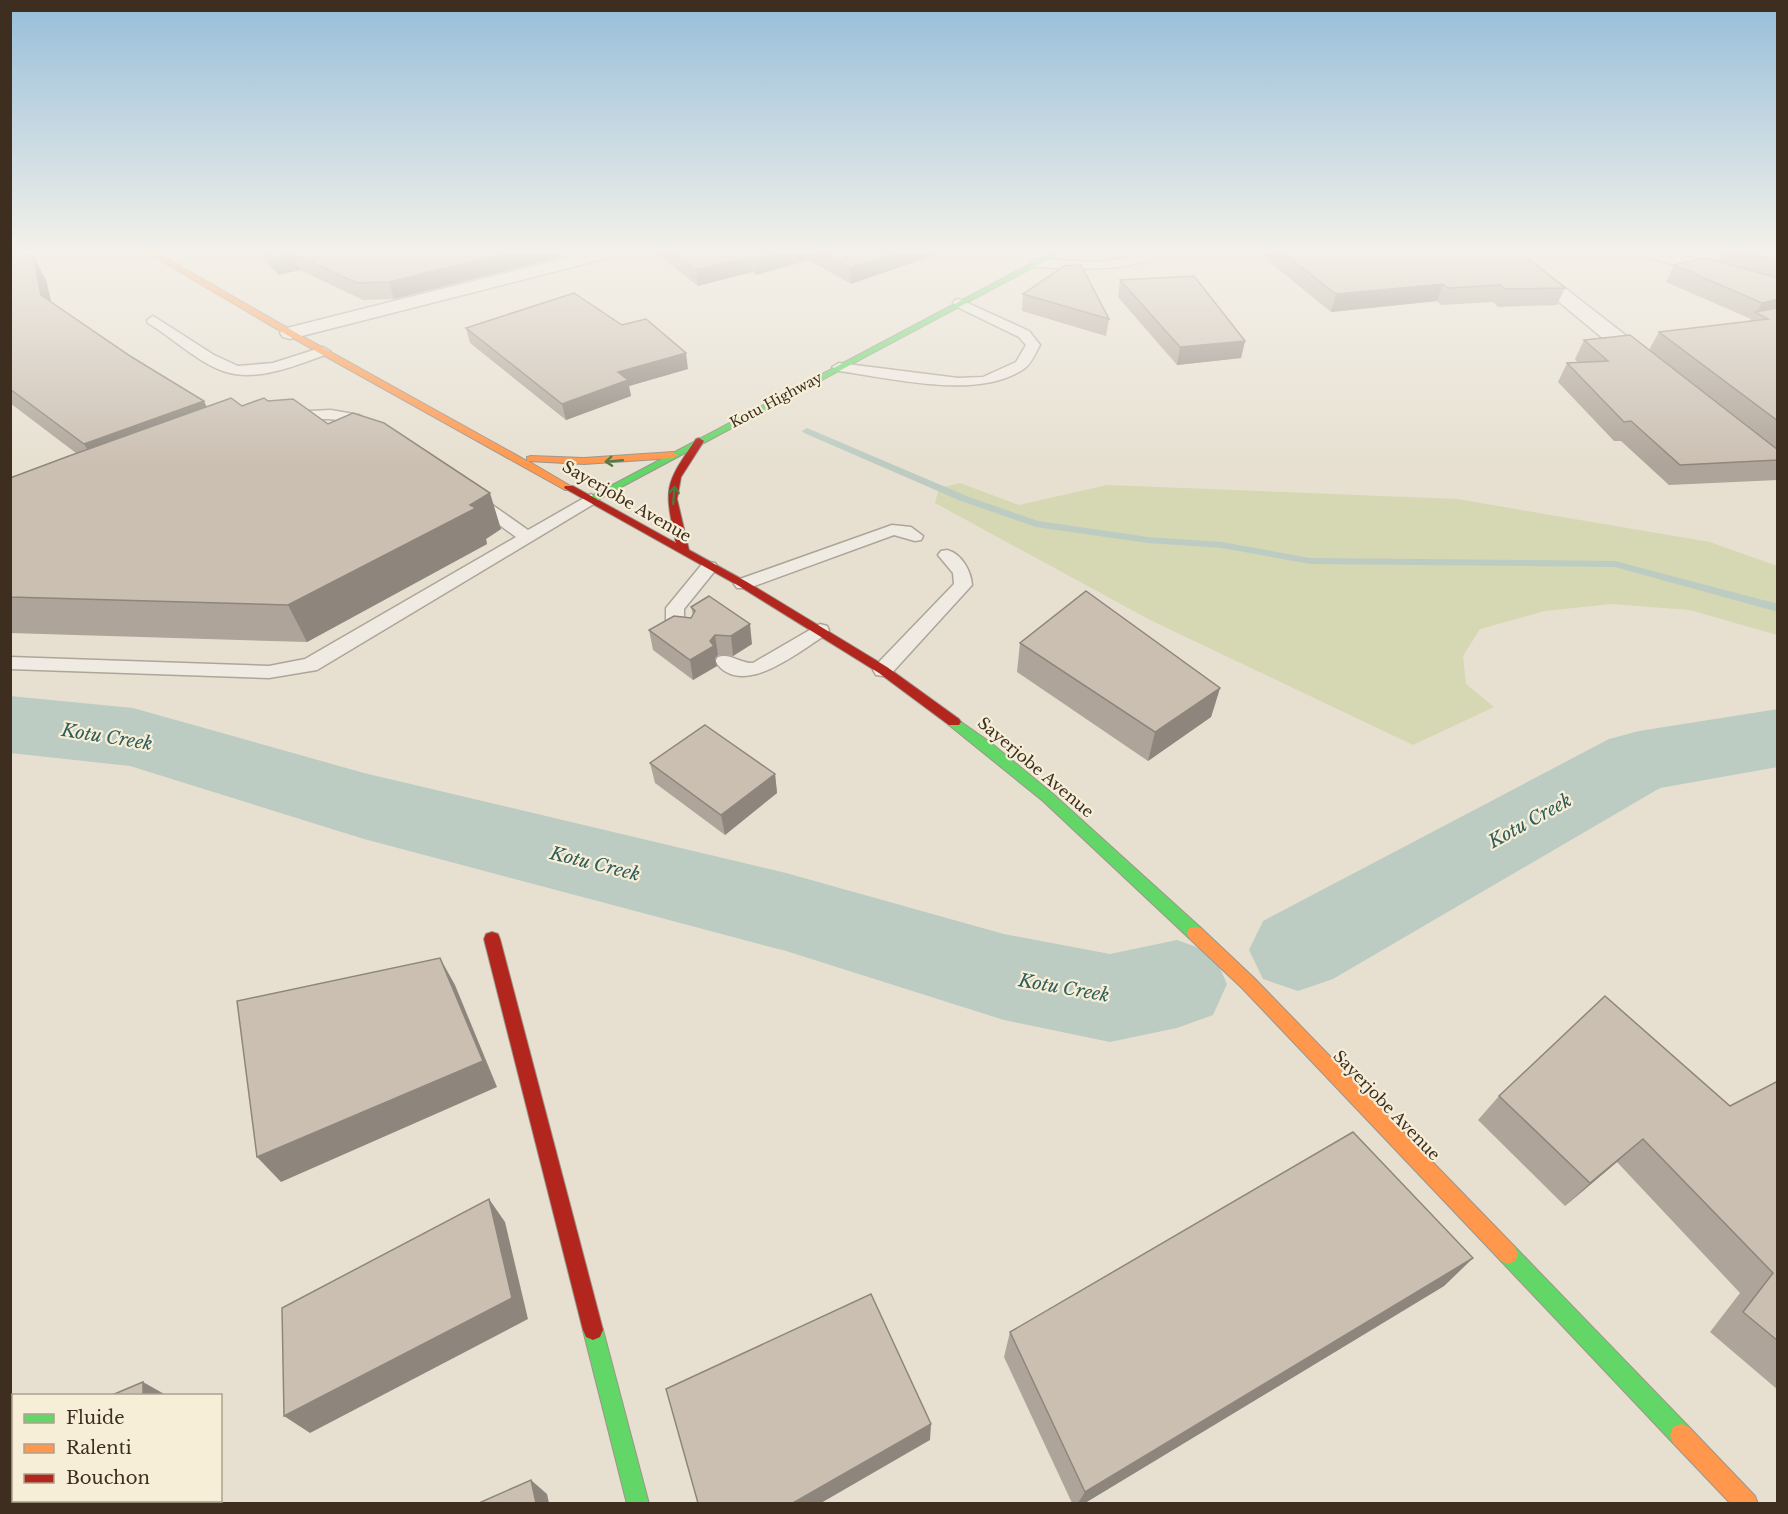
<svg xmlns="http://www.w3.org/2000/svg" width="1788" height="1514" font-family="'Libre Baskerville',serif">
<rect width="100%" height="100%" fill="#e7e0d1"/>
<polygon fill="#d6d7b3" points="960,483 1019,505 1107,485 1457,499 1710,542 1777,566 1777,635 1690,610 1611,604 1545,611 1480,629 1463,656 1466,684 1494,707 1413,745 1150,620 935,503 939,488"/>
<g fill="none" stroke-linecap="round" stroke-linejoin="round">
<polygon fill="#bcccc2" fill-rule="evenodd" points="807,428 969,497 1038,521 1148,537 1222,542 1310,558 1615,561 1778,604 1778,612 1615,567 1310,564 1222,548 1148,543 1036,527 961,501 804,433 802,431"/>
<g fill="#bcccc2" fill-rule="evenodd">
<polygon points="10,696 133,708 364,773 786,873 1004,934 1110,954 1177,940 1213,953 1227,984 1213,1015 1177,1028 1110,1042 1004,1020 786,951 364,839 130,766 10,753"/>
<polygon points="1778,709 1778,767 1660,788 1333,979 1298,991 1263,979 1249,950 1263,921 1609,739 1639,731"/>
</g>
<g stroke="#ada599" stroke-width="3">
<g id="lane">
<path d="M1144,253H1160C1137,274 1066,268 1036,267L1030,263L1036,259L1096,262L1125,258Z"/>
<path d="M959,299L1029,331L1040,345C1036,352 1031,364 1025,368C980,401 891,378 839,371L832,367L839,363L958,378L983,377L1016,362L1026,345L1019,337L955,306L953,303L955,300Z"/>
<path d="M153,316L214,355L238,366L273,363L323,347L330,351L328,354C296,365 257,383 223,371C196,361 173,338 148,323L147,320Z"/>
<path d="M331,410L359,415L377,428L370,432C355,429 345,419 328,419C315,418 290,426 281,416L288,412Z"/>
<polygon points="591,494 599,499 597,502 317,670 269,678 10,669 10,657 269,666 305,659 516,537 469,503 467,500 469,497 481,497 528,530"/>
<polygon points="892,525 911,527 923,536 921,540 915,541 894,535 749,588 737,588 734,584 737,580"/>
<path d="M947,550C962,554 971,571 972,585L890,675L883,676L876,675L873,670L876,665L954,584L953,573L938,555L941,551Z"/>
<polygon points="709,562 715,563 718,567 684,609 684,619 696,631 694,635 680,635 666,621 666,608 703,563"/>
<path d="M820,624L827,626L829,630L827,634C801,650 741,701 715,661L718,657C731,653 740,664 753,663Z"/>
</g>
</g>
<g stroke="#ada599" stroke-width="3">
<g id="street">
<polygon points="585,253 615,253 612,257 290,339 283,337 280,333 283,329"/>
<polygon points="1500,253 1520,253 1656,359 1659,364 1656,369 1648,370 1640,369"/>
<polygon points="1644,253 1673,253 1778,283 1778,295 1647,257"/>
</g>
</g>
<g stroke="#9c958a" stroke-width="2">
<g id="fast">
<polygon points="1051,253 1060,253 595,501 591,502 586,499"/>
<polygon points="954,717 991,743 1053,794 1201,928 1203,933 1201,938 1195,939 1189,938 1043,801 949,725 947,722"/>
<polygon points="1508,1244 1515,1247 1689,1427 1692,1435 1689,1443 1681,1446 1673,1443 1501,1261 1498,1254 1501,1247"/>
<polygon points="593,1320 600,1323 603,1330 649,1504 627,1504 583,1330 586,1323"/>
</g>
</g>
<g stroke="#9c958a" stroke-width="2">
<g id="slow">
<polygon points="148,253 157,253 293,331 527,461 527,457 531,456 584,458 673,452 678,455 673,458 584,464 528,461 574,488 573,490 565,490 287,335"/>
<polygon points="1195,927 1201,928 1254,978 1515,1247 1518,1254 1515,1261 1508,1264 1501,1261 1242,988 1189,938 1187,933 1189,928"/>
<polygon points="1681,1424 1689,1427 1755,1496 1758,1504 1731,1504 1673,1443 1670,1435 1673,1427"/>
</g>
</g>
<g stroke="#9c958a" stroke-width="2">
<g id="jam">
<path d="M699,438L704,441L681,477L677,499L689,550L747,582L887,667L959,719L961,722L959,725H949L879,673L739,586L564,488L565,486H573L676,543C664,487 664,486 696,439Z"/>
<polygon points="492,932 498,934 500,939 603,1330 600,1337 593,1340 586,1337 583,1330 484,939 486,934"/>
</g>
</g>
<use href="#lane" fill="#efebe3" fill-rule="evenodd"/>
<use href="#street" fill="#efebe3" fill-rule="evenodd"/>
<use href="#fast" fill="#63d668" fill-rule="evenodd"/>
<use href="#slow" fill="#ff974d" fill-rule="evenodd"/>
<use href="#jam" fill="#b3261e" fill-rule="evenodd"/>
</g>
<g fill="#afa499">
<polygon points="258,253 562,253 563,256 394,299 363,300 300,270 278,275"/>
<polygon points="656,253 940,253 851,284 809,260 756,275 752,272 698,286"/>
<polygon points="1260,253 1521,253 1565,288 1557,305 1498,307 1493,302 1441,305 1437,301 1331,312 1260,254"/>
<polygon points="1719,253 1778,253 1778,480 1669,485 1621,441 1614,441 1558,382 1567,363 1578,363 1575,359 1584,340 1649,350 1659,332 1750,321 1751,319 1666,282 1674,265 1718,261 1722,254"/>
<polygon points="33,255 46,280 51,302 206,406 242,406 268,401 328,424 501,529 486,539 487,544 307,642 10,633 10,478 76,453 10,403 10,257"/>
<polygon points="1120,280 1245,341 1241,358 1177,365 1118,297"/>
<polygon points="1023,294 1109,319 1106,336 1022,311"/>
<polygon points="466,328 688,369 629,386 631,396 566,420 470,343"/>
<polygon points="691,607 752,644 733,656 718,655 715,658 717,666 693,680 653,650 649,630 691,618 693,615"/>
<polygon points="1020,643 1220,688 1211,717 1148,761 1017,672"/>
<polygon points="650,763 775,774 777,793 725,835 655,783"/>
<polygon points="1778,1081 1778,1390 1710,1332 1740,1293 1617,1162 1565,1206 1478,1120 1499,1096 1730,1106"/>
<polygon points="1473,1258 1444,1286 1085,1503 1072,1503 1004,1357 1010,1332"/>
</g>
<g fill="#8e867d">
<polygon points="507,253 562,253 563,256 394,299 389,282"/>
<polygon points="777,253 808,253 809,260 756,275 755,259"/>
<polygon points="895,253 940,253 851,284 850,268"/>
<polygon points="293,254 300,270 278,275 272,259"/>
<polygon points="33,255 46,280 56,321 41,295"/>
<polygon points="751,257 752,272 698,286 696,270"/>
<polygon points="1443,284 1437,301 1331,312 1336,294"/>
<polygon points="1778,299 1778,314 1756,313 1762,303"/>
<polygon points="1245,341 1241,358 1177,365 1180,347"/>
<polygon points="686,353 688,369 629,386 631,396 566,420 562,404 618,372"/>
<polygon points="204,401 217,428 101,472 84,444"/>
<polygon points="490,493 501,529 486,539 487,544 307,642 288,605"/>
<polygon points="750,624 752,644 733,656 731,636"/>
<polygon points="715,635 718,655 715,658 717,666 693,680 690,660 710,641"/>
<polygon points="1220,688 1211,717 1148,761 1155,732"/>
<polygon points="775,774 777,793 725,835 721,815"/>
<polygon points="440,958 455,985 497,1087 281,1182 257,1157"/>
<polygon points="1643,1139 1617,1162 1565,1206 1590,1183"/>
<polygon points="489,1199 505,1222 528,1319 310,1433 284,1416"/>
<polygon points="1473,1258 1444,1286 1085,1503 1078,1503 1085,1492"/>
<polygon points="143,1382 166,1395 143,1395"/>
<polygon points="931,1424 930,1440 821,1503 793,1503"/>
<polygon points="531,1480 547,1494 549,1503 536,1503"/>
<rect x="141" y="1500" width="33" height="3"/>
</g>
<g fill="#cbbfb2" stroke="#8e867d" stroke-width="1.5">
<polygon points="266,253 507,253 389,282 357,283 293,254 272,259"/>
<polygon points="674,253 777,253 755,259 751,257 696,270"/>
<polygon points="823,253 895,253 850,268"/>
<polygon points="1283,253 1521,253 1565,288 1505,289 1500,285 1448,288 1443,284 1336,294"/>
<polygon points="1745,253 1778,253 1778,262"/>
<polygon points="33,255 41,295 130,356 204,401 84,444 10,389 10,257"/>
<polygon points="1705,258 1778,278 1778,299 1762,303 1674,265"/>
<polygon points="1081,265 1109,319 1023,294 1064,266"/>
<polygon points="1194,276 1245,341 1180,347 1120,280"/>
<polygon points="574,293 622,325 646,319 686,353 618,372 628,380 562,404 466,328"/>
<polygon points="1778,308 1778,421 1659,332 1768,319 1755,312"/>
<polygon points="1630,335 1778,450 1778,460 1680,465 1631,421 1624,422 1567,363 1608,361 1584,340"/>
<polygon points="231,398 242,406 264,398 268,401 293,399 328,424 353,413 384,423 490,493 470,505 476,508 288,605 10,597 10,478 69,456"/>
<polygon points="1086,591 1220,688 1155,732 1020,643"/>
<polygon points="709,596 750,624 731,636 715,635 710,641 714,646 690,660 649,630 674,616 691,618 695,611 691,607"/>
<polygon points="705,725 775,774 721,815 650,763"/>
<polygon points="440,958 483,1061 257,1157 237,1001"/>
<polygon points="1605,996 1730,1106 1778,1081 1778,1341 1743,1312 1773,1273 1643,1139 1590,1183 1499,1096"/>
<polygon points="1353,1132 1473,1258 1085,1492 1010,1332"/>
<polygon points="489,1199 512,1298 284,1416 282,1308"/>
<polygon points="871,1294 931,1424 793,1503 698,1503 666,1389"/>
<polygon points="143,1382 143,1395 112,1395"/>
<polygon points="14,1437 14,1500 141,1500 141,1503 10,1503 10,1438"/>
<polygon points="531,1480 536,1503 479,1503"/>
</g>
<defs><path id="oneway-shaft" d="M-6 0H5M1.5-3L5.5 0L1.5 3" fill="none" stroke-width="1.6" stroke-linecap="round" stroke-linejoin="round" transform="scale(1.5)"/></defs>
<g stroke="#4e7a40">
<use href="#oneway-shaft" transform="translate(614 461) rotate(175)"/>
<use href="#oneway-shaft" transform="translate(674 495) rotate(-85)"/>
</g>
<linearGradient id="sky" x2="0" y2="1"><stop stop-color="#96bed9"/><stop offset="0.54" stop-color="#f4f1ea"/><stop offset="1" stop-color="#f4f1ea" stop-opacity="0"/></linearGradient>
<rect width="1788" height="465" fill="url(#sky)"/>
<g text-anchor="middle" stroke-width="4.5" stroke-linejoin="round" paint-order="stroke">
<g font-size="14" fill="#3d2e20" stroke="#f7eed8">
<text transform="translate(776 400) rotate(-28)" y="5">Kotu Highway</text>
</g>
<g font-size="16" fill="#3d2e20" stroke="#f7eed8">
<text transform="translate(627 501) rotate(30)" y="6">Sayerjobe Avenue</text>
<text transform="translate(1036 767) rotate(40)" y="6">Sayerjobe Avenue</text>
<text transform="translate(1387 1105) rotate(46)" y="6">Sayerjobe Avenue</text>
</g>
<g font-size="18" font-style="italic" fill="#2f5d5a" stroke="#f7eed8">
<text transform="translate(107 737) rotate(9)" y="6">Kotu Creek</text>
<text transform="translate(1530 821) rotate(-29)" y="6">Kotu Creek</text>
<text transform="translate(595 864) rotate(14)" y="6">Kotu Creek</text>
<text transform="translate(1064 988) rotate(10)" y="6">Kotu Creek</text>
</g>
</g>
<rect width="1788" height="1514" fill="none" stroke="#3d2e20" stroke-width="24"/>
<rect x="12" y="1394" width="210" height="108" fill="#f7eed8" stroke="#ada18e" stroke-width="1.5"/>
<rect x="24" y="1414" width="30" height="9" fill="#63d668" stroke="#ada18e" stroke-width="1.5"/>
<text x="66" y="1424" font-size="18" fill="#3d2e20">Fluide</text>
<rect x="24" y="1444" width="30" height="9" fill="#ff974d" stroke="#ada18e" stroke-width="1.5"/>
<text x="66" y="1454" font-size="18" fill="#3d2e20">Ralenti</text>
<rect x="24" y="1474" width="30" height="9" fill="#b3261e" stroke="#ada18e" stroke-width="1.5"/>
<text x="66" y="1484" font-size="18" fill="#3d2e20">Bouchon</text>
</svg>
